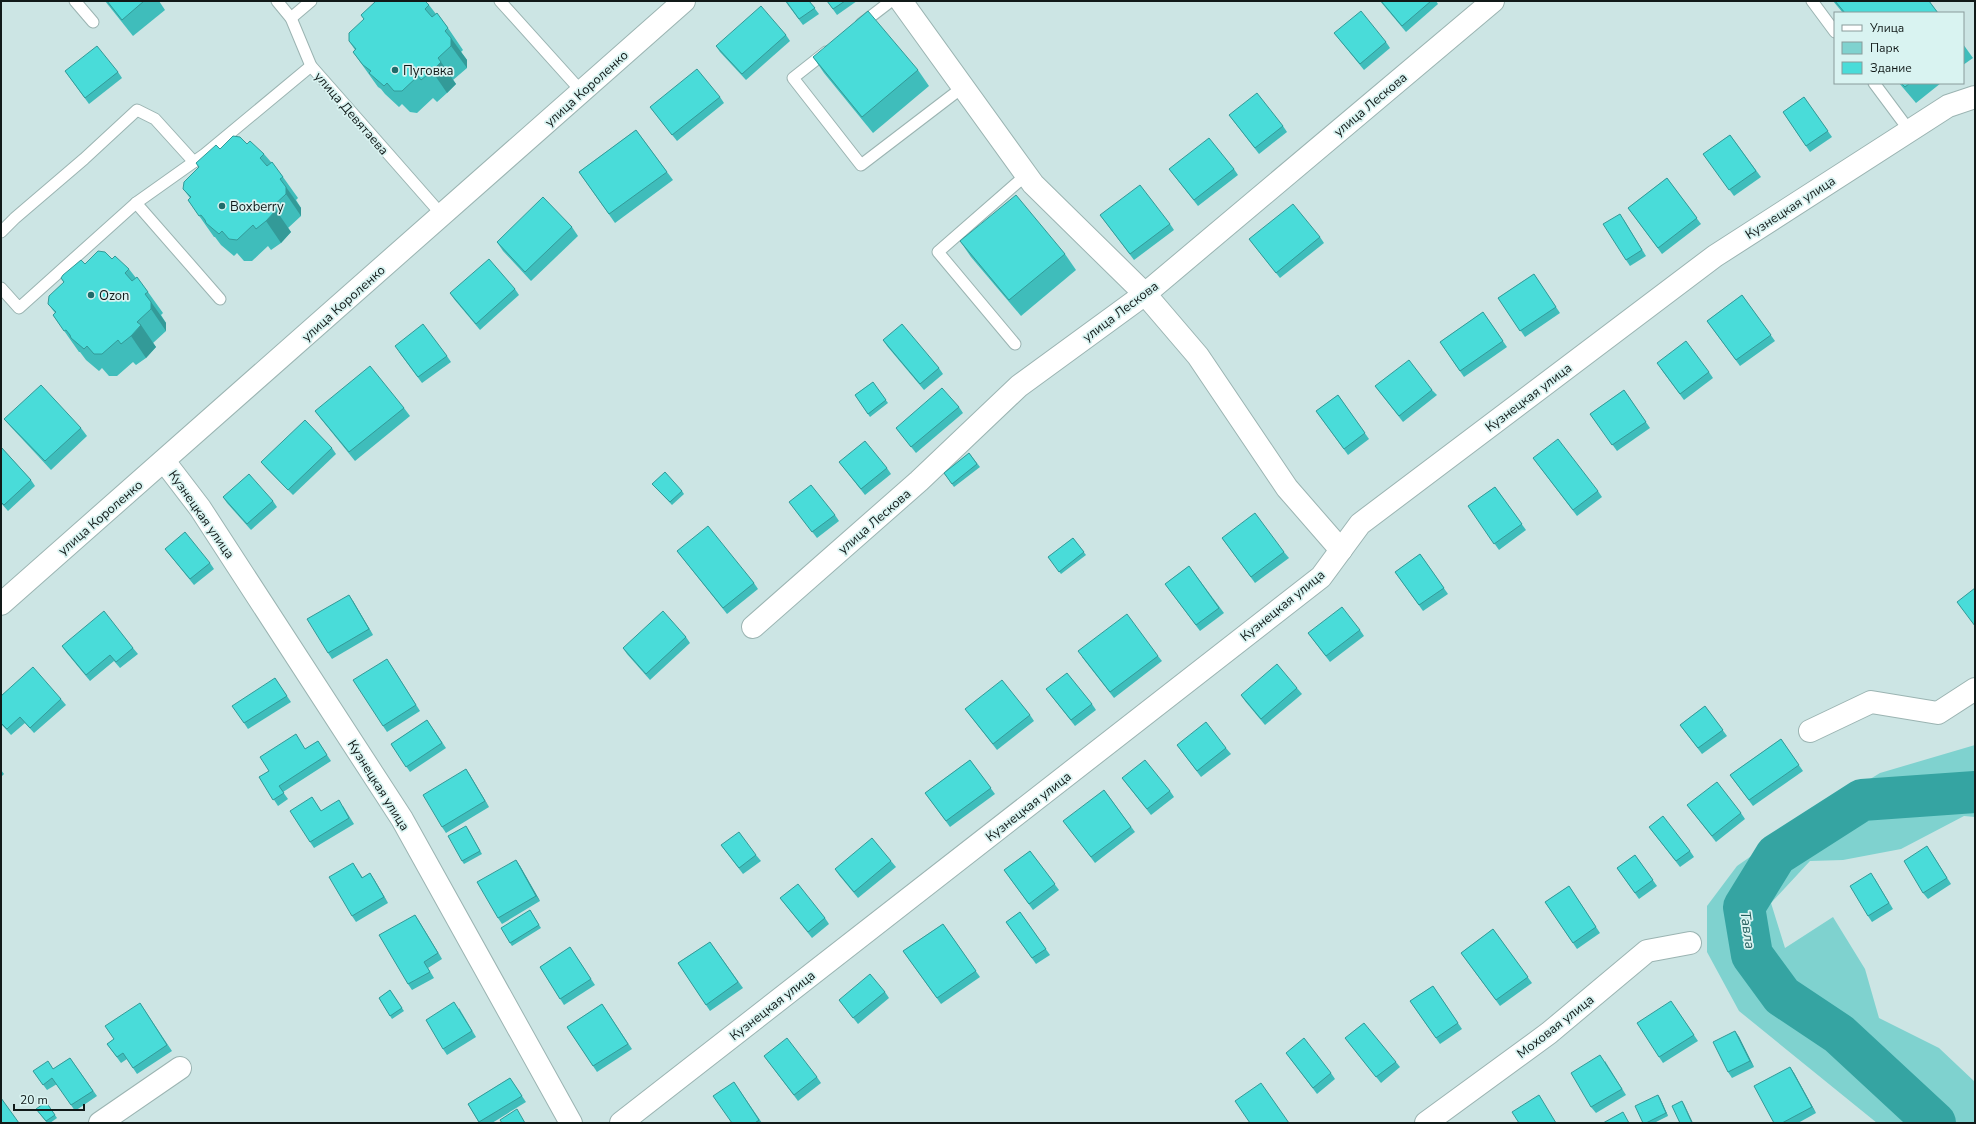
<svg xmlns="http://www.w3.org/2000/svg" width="1976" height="1124" font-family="'Nunito Sans',sans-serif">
<rect width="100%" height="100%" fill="#cce5e4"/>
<polygon fill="#7fd2cf" points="1975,745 1975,817 1964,816 1901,849 1843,860 1810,861 1771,903 1785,948 1833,917 1865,969 1879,1018 1939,1048 1975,1082 1975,1123 1877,1123 1739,1011 1707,952 1707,906 1737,866 1800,822 1880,773"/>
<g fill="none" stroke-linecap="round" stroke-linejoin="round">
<polyline stroke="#35a4a2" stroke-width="42" points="1935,1123 1839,1034 1782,996 1752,955 1744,907 1776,855 1862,800 1975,792"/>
<g stroke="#9bb4b2" stroke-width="13">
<g id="service">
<polyline points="75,1 93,22"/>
<polyline points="277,1 291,18 311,66 442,215"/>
<polyline points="500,1 582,92"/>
<polyline points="1812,1 1835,32"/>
<polyline points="291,18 311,1"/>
<polyline points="861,24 891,1"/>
<polyline points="826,52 793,78 861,165 963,87"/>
<polyline points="1874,83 1909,130"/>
<polyline points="136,203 220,299"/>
<polyline points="1,232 15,218 84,159 137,110 155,119 194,162"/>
<polyline points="1,288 19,308 136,203 205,154 311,66"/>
<polyline points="1015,344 938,252 1026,175"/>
</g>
</g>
<g stroke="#9bb4b2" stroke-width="24">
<g id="minor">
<polyline points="901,1 1033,184 1145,294 1198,356 1287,488 1341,550"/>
<polyline points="164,461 200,508 402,819 571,1123"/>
<polyline points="753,627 919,481 1019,386 1145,294 1493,1"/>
<polyline points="1810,731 1871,702 1938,713 1975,689"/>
<polyline points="100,1123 180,1068"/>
<polyline points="621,1123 1321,577 1360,524 1715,256 1948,106 1975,97"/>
<polyline points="1426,1123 1549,1033 1647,951 1690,943"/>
</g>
</g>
<g stroke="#9bb4b2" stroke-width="24">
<polyline id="tertiary" points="1,604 684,1"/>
</g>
<use href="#service" stroke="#fff" stroke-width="11"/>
<use href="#minor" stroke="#fff" stroke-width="22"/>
<use href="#tertiary" stroke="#fff" stroke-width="22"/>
</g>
<g fill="#3fbdbb">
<polygon points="105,1 159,1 165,10 133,36"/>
<polygon points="785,1 809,1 819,14 803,25"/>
<polygon points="827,1 857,1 837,15"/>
<polygon points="1380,1 1436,1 1438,4 1406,32"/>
<polygon points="1833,1 1929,1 1938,13 1843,13"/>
<polygon points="429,5 436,14 446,25 463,50 461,52 467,60 467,68 453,80 456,84 447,93 437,102 433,98 417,113 410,112 402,104 399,107 385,94 381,89 378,87 353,52 355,50 349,41 364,19 361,15"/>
<polygon points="1334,33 1386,42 1390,48 1364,70"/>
<polygon points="786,35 790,41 746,80 720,52 716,46"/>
<polygon points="1963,44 1973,58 1963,65"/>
<polygon points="813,57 918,70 929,86 873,133 824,73"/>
<polygon points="65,71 118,72 122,78 89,104"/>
<polygon points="1899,83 1941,83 1916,103"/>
<polygon points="720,97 724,103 677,141 650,107"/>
<polygon points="1804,97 1832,137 1810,152 1783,112"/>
<polygon points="1229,115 1283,126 1287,132 1259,154"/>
<polygon points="636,130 673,180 615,223 579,172"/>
<polygon points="1730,135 1761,177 1734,196 1703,154"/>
<polygon points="247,144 264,154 271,162 283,177 298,198 296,200 301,208 301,216 288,228 291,232 281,243 271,250 268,246 252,261 244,261 237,253 234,256 221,245 215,237 214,237 188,200 190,198 183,189 199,168 196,163 220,149"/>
<polygon points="1169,169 1234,169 1238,175 1198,206"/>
<polygon points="1667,178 1701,224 1662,254 1628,208"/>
<polygon points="1100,215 1170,224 1174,230 1134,260"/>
<polygon points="1624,220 1646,256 1630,266 1626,260"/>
<polygon points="572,227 578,236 531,281 503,251 497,242"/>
<polygon points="1320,237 1324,243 1280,278 1249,239"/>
<polygon points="960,241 1065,254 1076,270 1021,316 971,257"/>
<polygon points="112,259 129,269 136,278 148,292 163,313 161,315 166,323 166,331 153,343 156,347 146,358 136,365 133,362 117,376 109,376 102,368 99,371 86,360 80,352 79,352 53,315 55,313 48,304 64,283 61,278 85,264"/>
<polygon points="1534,274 1560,313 1525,337 1498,298"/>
<polygon points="515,289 519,295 480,330 454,299 450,293"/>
<polygon points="1742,295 1775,341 1740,366 1707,321"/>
<polygon points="1483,312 1507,347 1464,377 1440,342"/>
<polygon points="883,340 939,368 943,374 924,390 887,346"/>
<polygon points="399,352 447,356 451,362 422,383"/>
<polygon points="1661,369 1709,372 1713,378 1684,400"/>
<polygon points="873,382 888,403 870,417 855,395"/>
<polygon points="1375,386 1432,390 1437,395 1403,422"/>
<polygon points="1624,390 1650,428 1617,451 1590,414"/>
<polygon points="1338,395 1369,439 1348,455 1316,411"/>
<polygon points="959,407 963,413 916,453 896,428"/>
<polygon points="404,408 410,416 355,461 321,419 315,411"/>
<polygon points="4,419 81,428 87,436 51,470 11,427"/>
<polygon points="1,447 31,480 35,486 8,511 1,503"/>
<polygon points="332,448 336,454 293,495 266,468 261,462"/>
<polygon points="969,453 980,467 954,487 944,473"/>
<polygon points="1533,458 1598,491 1602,497 1577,516"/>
<polygon points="839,462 887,468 891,474 865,495"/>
<polygon points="652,484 682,491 684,494 672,505"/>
<polygon points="1495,487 1526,530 1499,550 1468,506"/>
<polygon points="223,497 273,501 277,507 251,530 227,503"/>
<polygon points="789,502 835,515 839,521 817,538"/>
<polygon points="1073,538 1086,555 1061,574 1048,557"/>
<polygon points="1222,538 1284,552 1289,558 1255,583"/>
<polygon points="165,549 210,563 214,569 194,585"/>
<polygon points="677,551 754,583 758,589 727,614"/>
<polygon points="1420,554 1448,594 1423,611 1395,572"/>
<polygon points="1189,566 1224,613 1200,631 1165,584"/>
<polygon points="353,601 373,635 332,659 328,653"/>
<polygon points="1360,630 1364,636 1330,662 1308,633"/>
<polygon points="686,637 690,643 650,680 627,654 623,648"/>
<polygon points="62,646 133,648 138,654 120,668 114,661 90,681 66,652"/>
<polygon points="1158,656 1162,661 1114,698 1082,657"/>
<polygon points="391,665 420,711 387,732 383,726"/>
<polygon points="275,678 291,702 248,729 244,723"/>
<polygon points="1297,688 1302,694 1265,725 1245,701 1241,695"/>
<polygon points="1046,689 1092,704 1096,710 1075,726"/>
<polygon points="1,696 61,699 66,705 34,733 25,723 11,735 1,724"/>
<polygon points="1705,706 1727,736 1702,754 1680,725"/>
<polygon points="965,709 1030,715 1034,721 997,750"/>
<polygon points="427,720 446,748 410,772 391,744"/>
<polygon points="1781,739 1803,771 1753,806 1730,775"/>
<polygon points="318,741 331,761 283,792 288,799 278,806 259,777"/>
<polygon points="1177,745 1226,748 1231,754 1201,777"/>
<polygon points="970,760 995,794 950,827 925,793"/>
<polygon points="466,769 489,807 446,833 442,827"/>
<polygon points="1,770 4,774 1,777"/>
<polygon points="1122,778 1170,791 1174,797 1151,815"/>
<polygon points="1104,790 1135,832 1095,863 1068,827"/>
<polygon points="312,797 321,811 343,806 354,824 314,848 310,842"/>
<polygon points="1687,805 1741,813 1745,819 1716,842"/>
<polygon points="1649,827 1690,851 1694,857 1680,867"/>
<polygon points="468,829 482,854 464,864 462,861"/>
<polygon points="721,845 756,855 761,861 743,874"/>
<polygon points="1030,851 1059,890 1033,910 1004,870"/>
<polygon points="1931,852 1951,884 1928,899 1923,893"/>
<polygon points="1635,855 1657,886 1639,899 1617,868"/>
<polygon points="516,860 520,866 540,901 502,924 498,918"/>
<polygon points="891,861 896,867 858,898 839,875 835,869"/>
<polygon points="353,863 363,878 370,873 388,903 356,922 352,916"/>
<polygon points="1875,879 1893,909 1872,922 1868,916"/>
<polygon points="1569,886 1600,933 1577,949 1545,902"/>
<polygon points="780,898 825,918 829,924 812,938"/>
<polygon points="530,910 541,928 512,946 510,943"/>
<polygon points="1020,912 1050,955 1036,964 1006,922"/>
<polygon points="415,915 442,959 428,968 434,978 412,990 408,984"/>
<polygon points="943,924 980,977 941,1004 903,951"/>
<polygon points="1493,929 1532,983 1500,1006 1461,953"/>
<polygon points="710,942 743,988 710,1011 678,963"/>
<polygon points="570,947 595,985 564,1005 540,967"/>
<polygon points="1433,986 1462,1029 1440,1044 1410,1001"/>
<polygon points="390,990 404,1011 392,1019 379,998"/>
<polygon points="885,992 889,998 858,1024 839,1000"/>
<polygon points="140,1003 172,1051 137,1074 127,1059 121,1063 107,1044 114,1039"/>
<polygon points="602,1004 632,1049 597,1072 567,1027"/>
<polygon points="1675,1007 1698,1041 1663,1063 1659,1057"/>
<polygon points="459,1008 476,1037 447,1055 443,1049"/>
<polygon points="1735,1031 1739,1037 1754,1067 1732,1078 1728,1072"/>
<polygon points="1345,1038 1396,1062 1400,1067 1381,1083"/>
<polygon points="1286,1053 1331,1073 1335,1079 1317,1094"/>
<polygon points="764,1056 817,1077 821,1083 798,1101"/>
<polygon points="70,1058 97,1096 75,1111 57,1084 47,1090 33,1071 53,1069"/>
<polygon points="1605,1061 1626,1095 1596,1113 1591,1107"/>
<polygon points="1790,1067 1794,1073 1816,1113 1798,1123 1774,1123"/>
<polygon points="510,1078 526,1102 492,1123 479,1123 468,1104"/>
<polygon points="734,1082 762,1123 732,1123"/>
<polygon points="1658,1095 1660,1098 1668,1116 1654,1123 1643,1123"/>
<polygon points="46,1102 57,1118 50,1123 47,1123 36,1109"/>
</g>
<g fill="#339a98">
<polygon points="451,38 467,60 467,68 451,46"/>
<polygon points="441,62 456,84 447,93 432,71"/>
<polygon points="286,187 301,208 301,216 286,194"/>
<polygon points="276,210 291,232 281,243 266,221"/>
<polygon points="151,302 166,323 166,331 151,309"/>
<polygon points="141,325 156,347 146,358 131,336"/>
<polygon points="349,595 353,601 373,635 369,629"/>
<polygon points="466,769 470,775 489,807 485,801"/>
<polygon points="516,860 520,866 540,901 536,896"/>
<polygon points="370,873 374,879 388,903 384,897"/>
<polygon points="415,915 419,921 442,959 438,953"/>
<polygon points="1735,1031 1739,1037 1754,1067 1750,1061"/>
<polygon points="1790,1067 1794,1073 1816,1113 1812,1107"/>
<polygon points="1658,1095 1660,1098 1668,1116 1666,1113"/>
<polygon points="1682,1101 1684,1104 1693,1123 1692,1123"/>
</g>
<g fill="#49dcd9" stroke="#339a98">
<polygon points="107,1 144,1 122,20"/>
<polygon points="376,1 425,1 429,5 425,9 432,17 437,13 448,28 445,31 451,38 451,46 438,58 441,62 432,71 421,80 418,76 402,91 394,91 387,83 384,86 369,73 371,71 363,65 353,52 356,49 349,41 349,33 364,19 361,15"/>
<polygon points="786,1 809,1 815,8 799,19"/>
<polygon points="827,1 845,1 833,9"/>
<polygon points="1381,1 1431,1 1402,26"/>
<polygon points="1835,1 1929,1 1938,13 1845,13"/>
<polygon points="761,6 786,35 742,74 716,46"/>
<polygon points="868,11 918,70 862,117 813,57"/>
<polygon points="1361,11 1386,42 1360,64 1334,33"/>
<polygon points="97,46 118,72 85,98 65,71"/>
<polygon points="697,69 720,97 672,135 650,107"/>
<polygon points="1901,83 1910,83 1905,87"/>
<polygon points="1257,93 1283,126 1255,148 1229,115"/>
<polygon points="1804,97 1828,131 1806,146 1783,112"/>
<polygon points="636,130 667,172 609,214 579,172"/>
<polygon points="1730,135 1756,171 1729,190 1703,154"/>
<polygon points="233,136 240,137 247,144 250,141 264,154 260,158 267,166 272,162 283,177 280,179 286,187 286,194 272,207 276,210 266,221 256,229 253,225 237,240 229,239 222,231 219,234 206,223 205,220 201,215 199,216 188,200 191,197 183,189 184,182 199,167 196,163 216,145 220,149"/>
<polygon points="1209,138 1234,169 1194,200 1169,169"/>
<polygon points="1667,178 1697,218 1658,248 1628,208"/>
<polygon points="1140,185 1170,224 1130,254 1100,215"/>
<polygon points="1016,195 1065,254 1009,300 960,241"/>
<polygon points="543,197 572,227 525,272 497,242"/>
<polygon points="1293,204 1320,237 1276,273 1249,239"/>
<polygon points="1620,214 1642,250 1626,260 1603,224"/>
<polygon points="98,251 105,252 112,259 115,256 129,269 125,273 132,281 137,277 148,292 145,294 151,302 151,309 137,322 141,325 131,336 121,344 118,340 102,354 94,354 87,346 84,349 71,338 70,335 66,330 64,331 53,315 56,312 48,304 49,296 64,282 61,278 63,275 81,260 85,264"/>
<polygon points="489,259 515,289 476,324 450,293"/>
<polygon points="1534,274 1556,307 1520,331 1498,298"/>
<polygon points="1742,295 1771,335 1736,360 1707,321"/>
<polygon points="1483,312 1503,341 1460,371 1440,342"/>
<polygon points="423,324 447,356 418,377 395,346"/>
<polygon points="902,324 939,368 920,384 883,340"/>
<polygon points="1686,341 1709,372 1680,394 1657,363"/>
<polygon points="1409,360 1432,390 1399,416 1375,386"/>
<polygon points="370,366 404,408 349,452 315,411"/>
<polygon points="873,382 886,400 868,414 855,395"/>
<polygon points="41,385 81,428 45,461 4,419"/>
<polygon points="942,388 959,407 911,447 896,428"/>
<polygon points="1624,390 1646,422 1612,445 1590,414"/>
<polygon points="1338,395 1365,433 1344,449 1316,411"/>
<polygon points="305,420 332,448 288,490 261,462"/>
<polygon points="1558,439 1598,491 1573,510 1533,458"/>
<polygon points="865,441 887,468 861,489 839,462"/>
<polygon points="1,447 31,480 4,505 1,502"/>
<polygon points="969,453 977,464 952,484 944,473"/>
<polygon points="665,472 682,491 670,502 652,484"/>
<polygon points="249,474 273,501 247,524 223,497"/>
<polygon points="811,485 835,515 812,532 789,502"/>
<polygon points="1495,487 1522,524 1494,544 1468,506"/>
<polygon points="1255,513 1284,552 1251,577 1222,538"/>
<polygon points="708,526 754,583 723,608 677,551"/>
<polygon points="185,532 210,563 190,579 165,549"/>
<polygon points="1073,538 1084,552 1059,572 1048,557"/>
<polygon points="1420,554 1444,588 1419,605 1395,572"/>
<polygon points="1189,566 1219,608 1196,625 1165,584"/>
<polygon points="1975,588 1975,626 1957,602"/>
<polygon points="349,595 369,629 328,653 307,619"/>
<polygon points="1342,607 1360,630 1326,656 1308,633"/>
<polygon points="104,611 133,648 116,662 110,655 86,675 62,646"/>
<polygon points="663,611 686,637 646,674 623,648"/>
<polygon points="1127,614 1158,656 1110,692 1078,651"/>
<polygon points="387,659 416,705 383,726 353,680"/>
<polygon points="1277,664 1297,688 1261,719 1241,695"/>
<polygon points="33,667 61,699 30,728 20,717 7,729 1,723 1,696"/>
<polygon points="1067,673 1092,704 1071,720 1046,689"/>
<polygon points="275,678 287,696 244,723 232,706"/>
<polygon points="1002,680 1030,715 993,744 965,709"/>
<polygon points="1705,706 1723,730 1698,748 1680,725"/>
<polygon points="427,720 442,743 406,767 391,744"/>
<polygon points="1206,722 1226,748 1197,771 1177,745"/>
<polygon points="296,734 305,749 318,741 327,755 279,786 284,793 273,800 259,777 269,771 260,757"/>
<polygon points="1781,739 1799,765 1749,800 1730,775"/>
<polygon points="970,760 991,788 946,821 925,793"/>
<polygon points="1145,760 1170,791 1147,809 1122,778"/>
<polygon points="466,769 485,801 442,827 423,795"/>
<polygon points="1717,782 1741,813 1712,836 1687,805"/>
<polygon points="1104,790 1131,827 1091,857 1063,821"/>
<polygon points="312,797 321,811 339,800 349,818 310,842 290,811"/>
<polygon points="1663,816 1690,851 1676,861 1649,827"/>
<polygon points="466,826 480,851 462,861 448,836"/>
<polygon points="739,832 756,855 739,868 721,845"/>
<polygon points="872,838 891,861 854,892 835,869"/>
<polygon points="1927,846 1947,878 1923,893 1904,861"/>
<polygon points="1030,851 1055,884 1029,904 1004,870"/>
<polygon points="1635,855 1653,880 1635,893 1617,868"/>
<polygon points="516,860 536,896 498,918 477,882"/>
<polygon points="353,863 362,878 370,873 384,897 352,916 329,877"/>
<polygon points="1871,873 1889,903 1868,916 1850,886"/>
<polygon points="798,884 825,918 808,932 780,898"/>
<polygon points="1569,886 1596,927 1573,943 1545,902"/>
<polygon points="530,910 539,925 510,943 501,928"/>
<polygon points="1020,912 1046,949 1032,958 1006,922"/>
<polygon points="415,915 438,953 424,962 430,972 408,984 379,935"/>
<polygon points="943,924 976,971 937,998 903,951"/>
<polygon points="1493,929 1528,977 1496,1000 1461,953"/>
<polygon points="710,942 738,982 706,1005 678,963"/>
<polygon points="570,947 591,979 560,999 540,967"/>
<polygon points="870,974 885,992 853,1018 839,1000"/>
<polygon points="1433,986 1458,1023 1436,1038 1410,1001"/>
<polygon points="390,990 402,1008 390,1016 379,998"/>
<polygon points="1671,1001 1694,1035 1659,1057 1637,1023"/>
<polygon points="454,1002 472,1031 443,1049 426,1020"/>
<polygon points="140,1003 167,1045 133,1068 123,1053 117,1057 107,1044 114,1039 105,1026"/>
<polygon points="602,1004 628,1044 593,1066 567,1027"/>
<polygon points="1364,1023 1396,1062 1376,1077 1345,1038"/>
<polygon points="1735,1031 1750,1061 1728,1072 1713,1042"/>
<polygon points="787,1038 817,1077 794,1095 764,1056"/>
<polygon points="1304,1038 1331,1073 1313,1088 1286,1053"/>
<polygon points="1600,1055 1622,1089 1591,1107 1571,1073"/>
<polygon points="70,1058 93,1091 71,1105 52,1078 43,1085 33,1071 48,1061 53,1069"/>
<polygon points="1790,1067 1812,1107 1782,1123 1774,1123 1754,1086"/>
<polygon points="510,1078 522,1096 479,1122 468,1104"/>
<polygon points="734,1082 759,1120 755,1123 732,1123 713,1096"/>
<polygon points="1261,1083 1289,1123 1250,1123 1235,1101"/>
<polygon points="1539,1095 1556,1123 1519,1123 1512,1112"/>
<polygon points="1658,1095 1666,1113 1646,1123 1643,1123 1635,1106"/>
<polygon points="1,1098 19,1123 1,1123"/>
<polygon points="1682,1101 1692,1123 1680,1123 1672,1106"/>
<polygon points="46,1102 55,1115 46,1121 36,1109"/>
<polygon points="517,1109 525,1123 502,1123 500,1120"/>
<polygon points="1623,1112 1629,1123 1603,1123"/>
</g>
<g fill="#1f6b6a" stroke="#d9f3f1" stroke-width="1.5">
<circle cx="395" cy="70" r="4"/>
<circle cx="222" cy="206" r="4"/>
<circle cx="91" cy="295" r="4"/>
</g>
<g text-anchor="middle" stroke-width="3.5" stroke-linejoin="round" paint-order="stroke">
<g font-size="13" fill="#111a19" stroke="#d9f3f1" text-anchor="start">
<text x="403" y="75">Пуговка</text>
<text x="230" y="211">Boxberry</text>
<text x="99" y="300">Ozon</text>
</g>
<g font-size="13" fill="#111a19" stroke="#d9f3f1">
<text transform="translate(586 88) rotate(-42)" y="5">улица Короленко</text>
<text transform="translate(1370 104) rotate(-40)" y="5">улица Лескова</text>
<text transform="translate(352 113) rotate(49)" y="5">улица Девятаева</text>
<text transform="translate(1790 207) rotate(-33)" y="5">Кузнецкая улица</text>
<text transform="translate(343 303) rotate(-42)" y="5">улица Короленко</text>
<text transform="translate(1120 311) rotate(-37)" y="5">улица Лескова</text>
<text transform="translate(1528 397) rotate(-37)" y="5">Кузнецкая улица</text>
<text transform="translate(202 514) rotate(55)" y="5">Кузнецкая улица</text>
<text transform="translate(100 517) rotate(-41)" y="5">улица Короленко</text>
<text transform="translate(874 521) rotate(-41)" y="5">улица Лескова</text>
<text transform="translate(1282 605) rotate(-39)" y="5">Кузнецкая улица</text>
<text transform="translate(379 785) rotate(58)" y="5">Кузнецкая улица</text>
<text transform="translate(1028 806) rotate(-38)" y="5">Кузнецкая улица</text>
<text transform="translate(772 1005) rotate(-38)" y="5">Кузнецкая улица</text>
<text transform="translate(1555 1026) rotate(-38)" y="5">Моховая улица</text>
</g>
<g font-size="14" font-style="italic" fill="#235e5d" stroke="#d9f3f1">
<text transform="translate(1748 930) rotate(82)" y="5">Тавла</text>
</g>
</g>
<rect width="1976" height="1124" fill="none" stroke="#111a19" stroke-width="4"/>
<rect x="1834" y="12" width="130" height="72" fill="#d9f3f1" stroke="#899c9b"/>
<rect x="1842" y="25" width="20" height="6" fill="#ffffff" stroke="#899c9b"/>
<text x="1870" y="32" font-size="12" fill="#111a19">Улица</text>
<rect x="1842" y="42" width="20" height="12" fill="#7fd2cf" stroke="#899c9b"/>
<text x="1870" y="52" font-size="12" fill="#111a19">Парк</text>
<rect x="1842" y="62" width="20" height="12" fill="#49dcd9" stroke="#899c9b"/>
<text x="1870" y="72" font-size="12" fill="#111a19">Здание</text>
<path d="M14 1104v6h70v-6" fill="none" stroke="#111a19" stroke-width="2"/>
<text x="20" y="1104" font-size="12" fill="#111a19" stroke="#d9f3f1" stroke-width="3" paint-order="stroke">20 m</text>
</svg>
